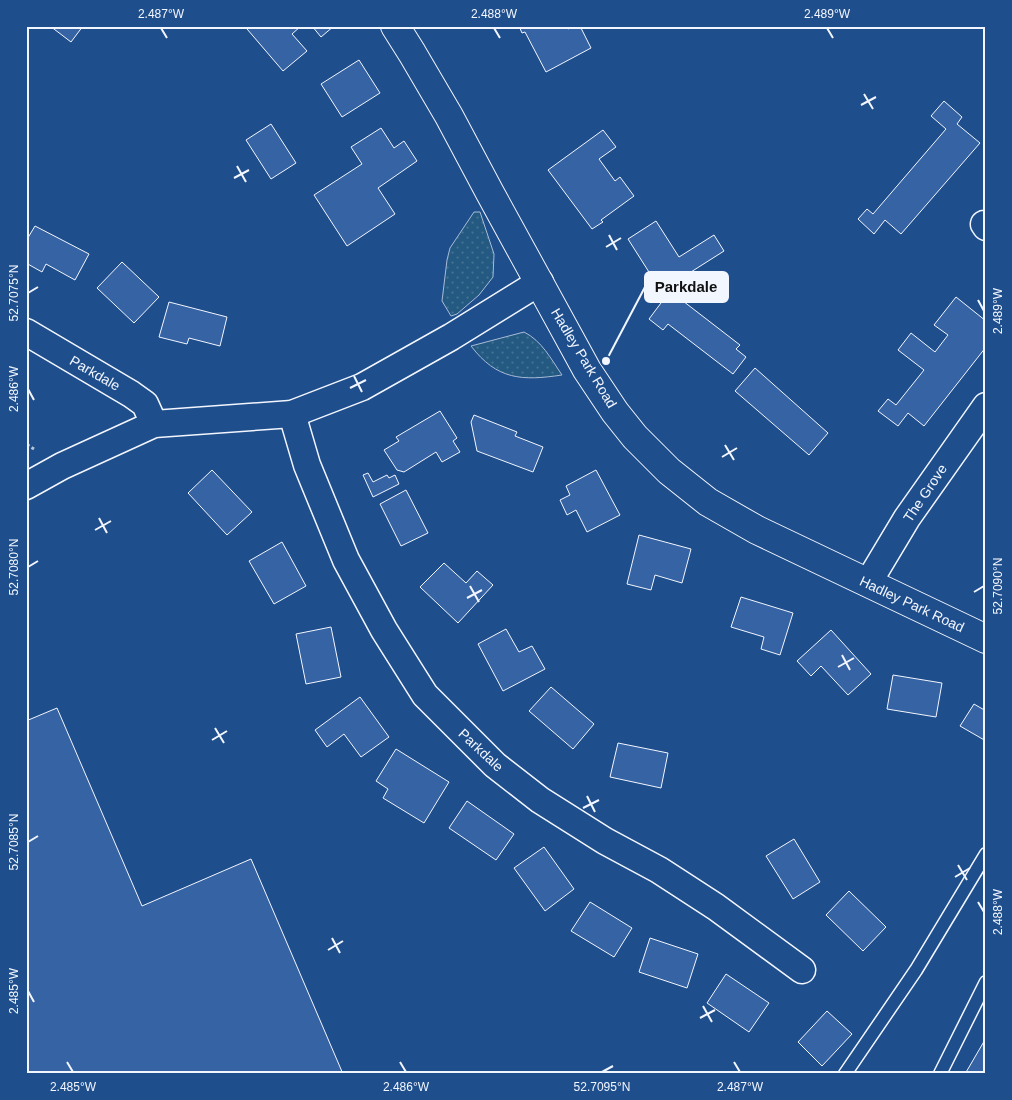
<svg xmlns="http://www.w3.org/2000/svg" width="1012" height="1100" font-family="Helvetica,sans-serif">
<defs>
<pattern id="grass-dots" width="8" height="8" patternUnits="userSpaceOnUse" patternTransform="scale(1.25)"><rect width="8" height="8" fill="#245a82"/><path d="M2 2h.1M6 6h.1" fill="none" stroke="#447295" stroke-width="1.8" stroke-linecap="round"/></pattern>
</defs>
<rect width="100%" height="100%" fill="#1f4e8c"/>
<g fill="url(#grass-dots)" stroke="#a8bbd7">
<polygon points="474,212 480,212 494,254 493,277 479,295 457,314 451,316 442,301 447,260 450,248"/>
<path d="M524,332C542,341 551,359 562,375C522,381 497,380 471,346Z"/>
</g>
<g fill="#3563a3" stroke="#f2f6ff">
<polygon points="50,26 83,26 71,42"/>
<polygon points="250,26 301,26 292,34 307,51 283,71 247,29"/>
<polygon points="312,26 334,26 321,37"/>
<polygon points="519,26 567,26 568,29 574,26 580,26 591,48 546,72 525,32 522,33"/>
<polygon points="359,60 380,93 342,117 321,84"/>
<polygon points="944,101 962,117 957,124 980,143 901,234 885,220 874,234 858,219 867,209 873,214 946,129 931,116"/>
<polygon points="271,124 296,163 271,179 246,140"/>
<polygon points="381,128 394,148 404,141 417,161 378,188 395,214 347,246 314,195 362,164 351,147"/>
<polygon points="603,130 616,147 599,159 615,181 620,177 634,196 601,220 603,222 592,229 548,170"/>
<polygon points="656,221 679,257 714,235 724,251 661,291 628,239"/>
<polygon points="35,226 89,254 75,280 46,264 42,272 26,263 26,241"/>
<polygon points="122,262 159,297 134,323 97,288"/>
<polygon points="670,291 740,345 736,349 746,357 733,374 668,324 663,330 649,319"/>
<polygon points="956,297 986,321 986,347 924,426 908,413 898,426 878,411 888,399 896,405 924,370 898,350 911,333 935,352 948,335 934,325"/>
<polygon points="169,302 227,317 220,346 189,338 187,344 159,337"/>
<polygon points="755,368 828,433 809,455 735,391"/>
<polygon points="440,411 457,438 453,441 460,452 442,462 436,452 404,472 397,470 384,450 399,441 396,437"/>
<polygon points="474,415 517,432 515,436 543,447 533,472 477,451 471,422"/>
<polygon points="212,470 252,512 227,535 188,493"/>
<polygon points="596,470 620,515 587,532 576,510 567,515 560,500 570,495 566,486"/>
<polygon points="368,473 373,482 387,475 389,478 395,475 399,484 373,497 363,475"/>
<polygon points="406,490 428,533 401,546 380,504"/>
<polygon points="639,535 691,549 682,583 655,575 651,590 627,584"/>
<polygon points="282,542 306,586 274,604 249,561"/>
<polygon points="444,563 466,583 477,571 493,585 458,623 420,587"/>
<polygon points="741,597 793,613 780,655 761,649 764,637 731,627"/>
<polygon points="331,627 341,677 306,684 296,634"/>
<polygon points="506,629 519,652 532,646 545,669 503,691 478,644"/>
<polygon points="831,630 871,674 848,695 821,666 811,676 797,661"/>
<polygon points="893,675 942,683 936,717 887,709"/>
<polygon points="551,687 594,724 573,749 529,711"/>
<polygon points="360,697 389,737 361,757 344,734 327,747 315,730"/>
<polygon points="974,704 986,711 986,741 960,726"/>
<polygon points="57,708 142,906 251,859 343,1074 26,1074 26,721"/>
<polygon points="618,743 668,753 661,788 610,777"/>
<polygon points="396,749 449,782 424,823 383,798 388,789 376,781"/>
<polygon points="467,801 514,834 496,860 449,828"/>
<polygon points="794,839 820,882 793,899 766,856"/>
<polygon points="544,847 574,889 545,911 514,868"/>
<polygon points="849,891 886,927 863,951 826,915"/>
<polygon points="590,902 632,928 614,957 571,931"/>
<polygon points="650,938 698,954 687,988 639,972"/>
<polygon points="726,974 769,1003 749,1032 707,1003"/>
<polygon points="827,1011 852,1034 822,1066 798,1042"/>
<polygon points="986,1038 986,1074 965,1074"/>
</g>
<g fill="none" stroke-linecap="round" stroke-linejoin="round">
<g stroke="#f2f6ff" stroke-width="15">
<g id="lane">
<polyline points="845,1074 916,970 986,854"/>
<polyline points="940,1074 986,982"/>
</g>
</g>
<g stroke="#f2f6ff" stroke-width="29">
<g id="street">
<polyline points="984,224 986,227"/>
<polyline points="26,332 131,394 145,404 154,424"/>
<polyline points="292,414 307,465 346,560 384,630 425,695 495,765 540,800 605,841 659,870 716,907 802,970"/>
<polyline points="26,486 62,466 154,424 292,414 362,387 451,337 540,282"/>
<polyline points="868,583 907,518 986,406"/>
</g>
</g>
<g stroke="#f2f6ff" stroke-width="30">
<polyline id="secondary" points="395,26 412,53 449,116 490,193 587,370 615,412 635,437 669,471 708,502 757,530 986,639"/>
</g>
<polyline stroke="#b3c4dc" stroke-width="3" stroke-dasharray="4 2.5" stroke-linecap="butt" points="26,444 34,449"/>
<use href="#lane" stroke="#1f4e8c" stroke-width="12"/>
<use href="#street" stroke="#1f4e8c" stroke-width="26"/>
<use href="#secondary" stroke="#1f4e8c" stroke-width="28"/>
</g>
<path fill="none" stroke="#f2f6ff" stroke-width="2" d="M161,28L167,38M494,28L500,38M827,28L833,38M864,94L873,109M861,105L876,97M237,166L246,182M234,178L249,170M609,235L617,250M606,247L621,238M28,293L38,287M978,300L984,311M354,376L362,392M350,388L366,380M28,389L34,400M725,445L734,460M722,457L737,448M99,518L107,533M95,530L111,521M28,567L38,561M470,586L479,602M974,592L984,586M467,598L482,590M842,655L850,670M838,667L854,658M215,728L224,743M212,740L227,731M587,796L595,812M583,808L599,800M28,842L38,836M958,865L967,880M955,877L970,868M978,902L984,912M332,938L340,953M328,950L343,941M28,991L34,1002M703,1006L712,1022M700,1018L715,1010M67,1062L73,1072M400,1062L406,1072M734,1062L740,1072M602,1072L613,1066"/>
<g text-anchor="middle" stroke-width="4" stroke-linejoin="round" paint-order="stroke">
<g font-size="14" fill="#f2f6ff" stroke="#1f4e8c">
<text transform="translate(584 358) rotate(59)" y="5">Hadley Park Road</text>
<text transform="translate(95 373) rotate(30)" y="5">Parkdale</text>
<text transform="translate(925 493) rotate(-56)" y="5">The Grove</text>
<text transform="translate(912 604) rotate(25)" y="5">Hadley Park Road</text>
<text transform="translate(481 750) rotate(43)" y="5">Parkdale</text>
</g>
</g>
<path fill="none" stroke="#f2f6ff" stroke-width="2" d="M606 361L645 287"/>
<circle fill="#f2f6ff" stroke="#1f4e8c" stroke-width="2" cx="606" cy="361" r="5"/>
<rect fill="#f2f6ff" stroke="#f2f6ff" stroke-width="2" x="645" y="272" width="83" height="30" rx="5"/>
<g font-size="15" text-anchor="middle" font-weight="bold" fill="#111">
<text x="686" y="292">Parkdale</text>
</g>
<rect width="1012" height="1100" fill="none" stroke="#1f4e8c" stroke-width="55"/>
<rect x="28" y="28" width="956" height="1044" fill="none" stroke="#f2f6ff" stroke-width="2"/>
<g font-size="12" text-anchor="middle" fill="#f2f6ff">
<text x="161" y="18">2.487°W</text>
<text x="494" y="18">2.488°W</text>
<text x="827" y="18">2.489°W</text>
<text transform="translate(14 293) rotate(-90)" y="4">52.7075°N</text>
<text transform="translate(998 311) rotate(-90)" y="4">2.489°W</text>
<text transform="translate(14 389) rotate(-90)" y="4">2.486°W</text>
<text transform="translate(14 567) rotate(-90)" y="4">52.7080°N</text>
<text transform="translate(998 586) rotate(-90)" y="4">52.7090°N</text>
<text transform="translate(14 842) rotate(-90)" y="4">52.7085°N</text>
<text transform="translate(998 912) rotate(-90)" y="4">2.488°W</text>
<text transform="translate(14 991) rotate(-90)" y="4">2.485°W</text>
<text x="73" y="1091">2.485°W</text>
<text x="406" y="1091">2.486°W</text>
<text x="602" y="1091">52.7095°N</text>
<text x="740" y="1091">2.487°W</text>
</g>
</svg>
